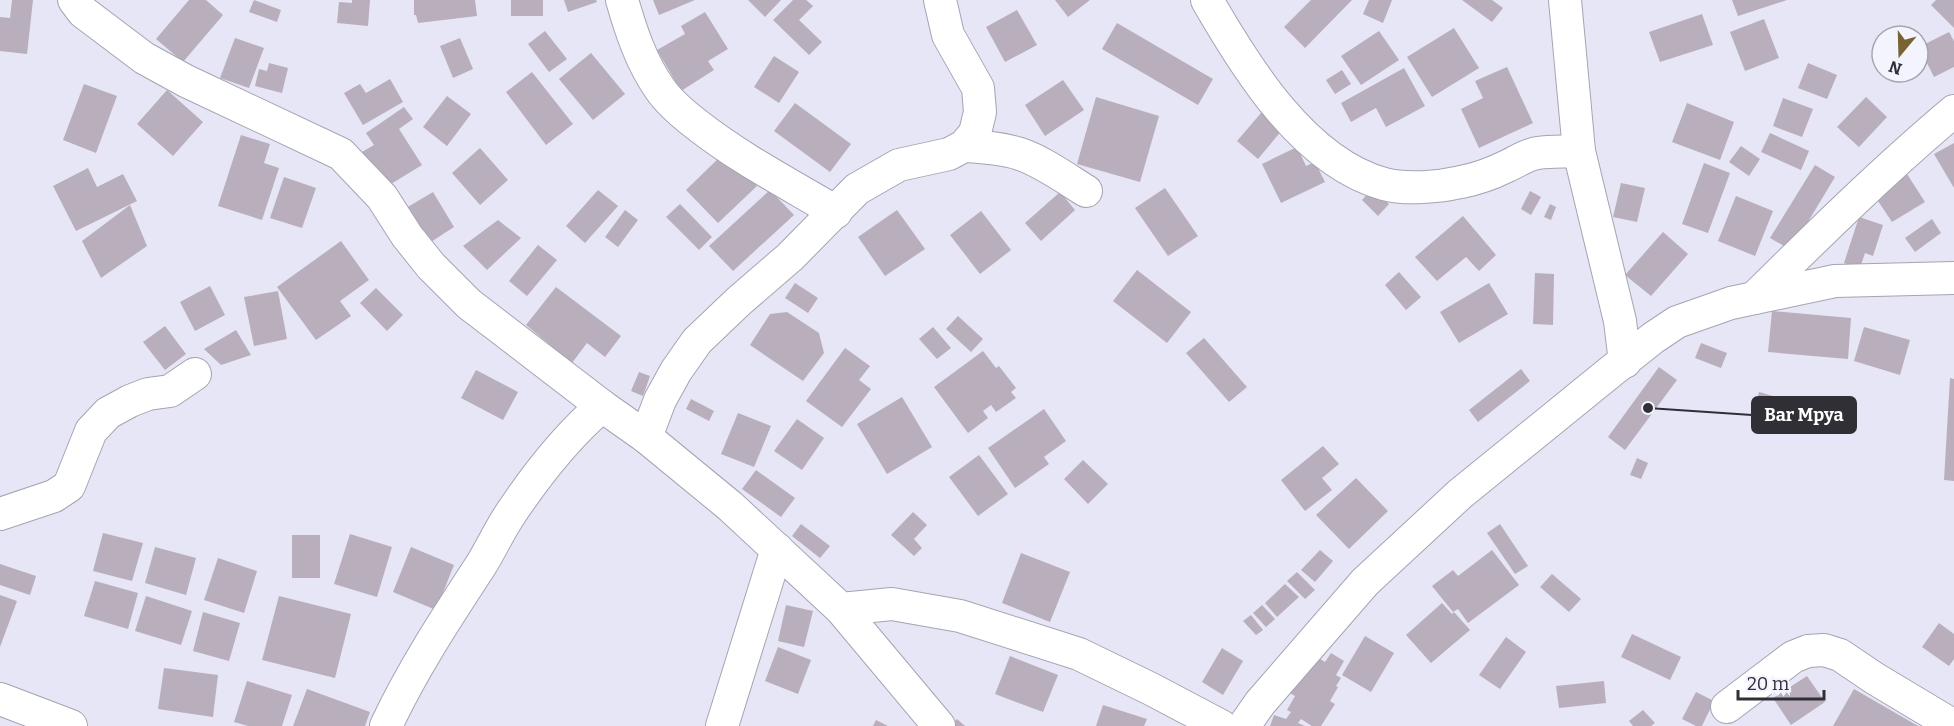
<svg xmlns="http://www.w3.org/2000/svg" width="1954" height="726" font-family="Bitter,serif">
<rect width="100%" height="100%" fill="#e7e6f6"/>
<g fill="#b9aebb">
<polygon points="12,0 33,0 27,54 0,51 0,17 10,18"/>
<polygon points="189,0 206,0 223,15 183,62 156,39"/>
<polygon points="254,0 281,10 277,22 249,12"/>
<polygon points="352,0 370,0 368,26 337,23 339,2 352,3"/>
<polygon points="414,0 475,0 477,16 418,23 416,15 414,15"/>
<rect x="511" y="0" width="32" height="16"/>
<polygon points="564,0 596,0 597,2 568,12"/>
<polygon points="653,0 695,0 659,15"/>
<polygon points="748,0 781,0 765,17"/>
<polygon points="793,0 806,0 813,6 799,20 822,42 809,55 773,20"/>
<polygon points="1055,0 1090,0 1068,17"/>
<polygon points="1311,0 1352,0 1305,48 1284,27"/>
<polygon points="1369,0 1392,0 1383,23 1363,14"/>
<polygon points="1462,0 1492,0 1503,8 1492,22"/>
<polygon points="1732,0 1787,0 1738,16"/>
<polygon points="1936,0 1954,0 1954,28 1931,5"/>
<polygon points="1017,10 1037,45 1005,62 986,27"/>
<polygon points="705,12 728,49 708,61 714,70 681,91 657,50 685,34 681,26"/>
<polygon points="1702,14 1713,45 1660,62 1649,32"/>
<polygon points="1764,19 1779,58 1745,71 1730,32"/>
<polygon points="1117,23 1213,79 1198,105 1102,49"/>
<polygon points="1454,28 1479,68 1432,97 1407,57"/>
<polygon points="545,31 567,59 549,72 528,44"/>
<polygon points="1379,31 1399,60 1361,85 1341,56"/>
<polygon points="1949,32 1954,41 1954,67 1934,77 1919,47"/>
<polygon points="235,38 264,48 249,88 220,78"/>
<polygon points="460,38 473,69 453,78 440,46"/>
<polygon points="591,53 625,94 593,120 559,79"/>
<polygon points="774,56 799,72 779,103 754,87"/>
<polygon points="269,63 288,68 282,93 255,86 259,69 267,71"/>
<polygon points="1808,63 1837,75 1827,99 1798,88"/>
<polygon points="1507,67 1533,123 1479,148 1461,109 1483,98 1475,81"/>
<polygon points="1404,68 1425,106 1386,127 1376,108 1351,122 1341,103"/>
<polygon points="1342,70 1351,84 1335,94 1326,80"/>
<polygon points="532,72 573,124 546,145 506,92"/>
<polygon points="390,79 403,102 363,125 344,93 360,84 366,93"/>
<polygon points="1063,80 1084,110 1045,136 1025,105"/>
<polygon points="84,84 117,96 96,153 63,140"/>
<polygon points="167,90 203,122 173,156 137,124"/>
<polygon points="447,96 471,114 447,146 423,127"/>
<polygon points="1096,97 1159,116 1140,182 1077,164"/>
<polygon points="1866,97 1887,117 1859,147 1837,127"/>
<polygon points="1783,98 1813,109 1802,137 1773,126"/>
<polygon points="795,103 851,144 830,172 774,131"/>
<polygon points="1687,103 1734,122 1720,160 1672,142"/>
<polygon points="1267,106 1288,123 1258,159 1237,141"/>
<polygon points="404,107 413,119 399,129 422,165 378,192 355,156 374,145 366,133"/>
<polygon points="1770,133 1809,151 1801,170 1761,152"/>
<polygon points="241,135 270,144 264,163 279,168 262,220 218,206"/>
<polygon points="1954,143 1954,188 1934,154"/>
<polygon points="1741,146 1760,159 1749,176 1729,162"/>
<polygon points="1297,147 1306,166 1315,162 1325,182 1281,203 1262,164"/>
<polygon points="480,148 508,180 480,205 452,173"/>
<polygon points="724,153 757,186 718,223 686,190"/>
<polygon points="1704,163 1730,173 1708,233 1682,224"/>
<polygon points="1815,165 1835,177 1791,250 1770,238"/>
<polygon points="88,168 97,187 123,174 137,201 76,231 53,186"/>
<polygon points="1907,174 1925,202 1892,222 1874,195"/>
<polygon points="284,177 316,188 302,228 270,218"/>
<polygon points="1621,183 1645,188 1637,222 1613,217"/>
<polygon points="1165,188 1198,236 1168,256 1135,208"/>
<polygon points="1372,189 1389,204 1378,216 1362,200"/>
<polygon points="598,190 618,206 585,243 566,226"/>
<polygon points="770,190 794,215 733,271 709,246"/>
<polygon points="1530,191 1541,197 1531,215 1521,209"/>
<polygon points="433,192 454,227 423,247 401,211"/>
<polygon points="1060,192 1075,210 1041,241 1025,223"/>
<polygon points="1736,196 1773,211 1755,256 1718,241"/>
<polygon points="680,204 712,237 699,250 666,217"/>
<polygon points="1550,204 1556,207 1551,220 1544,217"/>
<polygon points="130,205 147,246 101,278 82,241"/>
<polygon points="625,210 638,220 618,247 605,237"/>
<polygon points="897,210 925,249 885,276 858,237"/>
<polygon points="981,211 1011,250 980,274 950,235"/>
<polygon points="1463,216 1496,255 1479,271 1466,257 1437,281 1415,257"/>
<polygon points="1859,217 1883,225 1873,256 1865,253 1860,268 1844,263"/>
<polygon points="1932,219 1941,233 1915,252 1905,238"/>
<polygon points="498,220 521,238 487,270 463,246"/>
<polygon points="1663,232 1688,254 1651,296 1625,275"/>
<polygon points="341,241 369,280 340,301 351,316 316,340 277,287"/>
<polygon points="538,245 557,260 527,296 509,281"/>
<polygon points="1137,270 1191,312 1167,343 1113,301"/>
<polygon points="1399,272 1421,297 1406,310 1385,285"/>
<polygon points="1535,273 1554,274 1553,325 1533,324"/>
<polygon points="795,283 818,298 808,313 785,298"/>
<polygon points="1489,283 1508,314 1459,343 1440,312"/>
<polygon points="210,286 225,315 195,331 180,302"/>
<polygon points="556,287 621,336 605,357 587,343 572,363 526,325"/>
<polygon points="376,288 403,315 387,331 360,303"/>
<polygon points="278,291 287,339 254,346 244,297"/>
<polygon points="1772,311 1851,318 1848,359 1768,352"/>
<polygon points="787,312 819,333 824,353 803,381 750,345 770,314"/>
<polygon points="958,316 983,339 971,352 946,329"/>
<polygon points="165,326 186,354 165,370 143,342"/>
<polygon points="933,327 951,348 937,359 919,339"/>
<polygon points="1864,327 1910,340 1900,375 1854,361"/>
<polygon points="236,330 251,355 221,365 204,349"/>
<polygon points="1204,338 1247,387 1229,402 1186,353"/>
<polygon points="1701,343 1727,353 1721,368 1695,358"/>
<polygon points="845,348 870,366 859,380 871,389 842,427 806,401"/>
<polygon points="983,351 996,368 999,366 1016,388 1011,392 1016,398 996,412 991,405 983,411 988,418 968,433 934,387"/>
<polygon points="1659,367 1677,380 1625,450 1608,437"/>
<polygon points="1521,369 1530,381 1478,422 1469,410"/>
<polygon points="476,370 518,392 503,420 461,398"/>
<polygon points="639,372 650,376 643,396 631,391"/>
<polygon points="1950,378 1954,379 1954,481 1944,480"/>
<polygon points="1759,392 1784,399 1777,426 1752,419"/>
<polygon points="902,397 932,447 887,474 857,424"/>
<polygon points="691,399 714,411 709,421 686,409"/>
<polygon points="1044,409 1066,441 1044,457 1049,464 1015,488 988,448"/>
<polygon points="738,413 771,426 754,467 721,454"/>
<polygon points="797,419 824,438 802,470 774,451"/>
<polygon points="1323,446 1339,464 1322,478 1332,490 1305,511 1281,480"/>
<polygon points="979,455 1008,494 978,516 949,477"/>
<polygon points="1637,458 1648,463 1641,479 1630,475"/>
<polygon points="1083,460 1108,484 1088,504 1064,479"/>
<polygon points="756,470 795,498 781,517 742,489"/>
<polygon points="1356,478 1388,511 1349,549 1316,515"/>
<polygon points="913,512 927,525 914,539 922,548 914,556 891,535"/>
<polygon points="801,524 830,546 820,558 792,536"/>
<polygon points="1500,524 1528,566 1515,574 1487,533"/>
<polygon points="103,533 143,543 132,581 93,571"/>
<polygon points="350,534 392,547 377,597 334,584"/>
<rect x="292" y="535" width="28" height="43"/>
<polygon points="155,547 196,558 186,595 145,583"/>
<polygon points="411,547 454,565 436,610 393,592"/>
<polygon points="1320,550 1333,561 1315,582 1301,570"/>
<polygon points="1492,550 1519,585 1468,623 1458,609 1453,612 1432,586 1453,570 1458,576"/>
<polygon points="1021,553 1070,572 1050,622 1002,603"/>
<polygon points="218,558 257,571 244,613 204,600"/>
<polygon points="0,564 36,576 30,595 0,585"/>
<polygon points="1297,572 1315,590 1305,599 1287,581"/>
<polygon points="1552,574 1581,599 1569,612 1540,587"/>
<polygon points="95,581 138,593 128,629 84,616"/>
<polygon points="1285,584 1299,597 1277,617 1265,603"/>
<polygon points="0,595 17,601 0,647"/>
<polygon points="146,596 192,611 181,645 135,631"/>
<polygon points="279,596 351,614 335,678 262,660"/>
<polygon points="1442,603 1452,614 1454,612 1470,630 1431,663 1406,635"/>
<polygon points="786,605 813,611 804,647 778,641"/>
<polygon points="1262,605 1275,619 1266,627 1253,613"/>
<polygon points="203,612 240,623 229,661 193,651"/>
<polygon points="1251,615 1263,630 1256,635 1243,621"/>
<polygon points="1939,623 1954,634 1954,659 1949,666 1922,647"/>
<polygon points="1632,634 1681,657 1670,680 1621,657"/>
<polygon points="1365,636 1394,653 1371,692 1342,675"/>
<polygon points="1506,637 1526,652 1500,689 1479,675"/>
<polygon points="778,647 811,660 798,694 765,681"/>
<polygon points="1222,648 1243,661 1223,695 1202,682"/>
<polygon points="1331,653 1344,661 1336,675 1341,678 1336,686 1338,687 1330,701 1335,704 1321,726 1312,726 1301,719 1298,723 1305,726 1270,726 1274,715 1286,719 1291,712 1287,710 1295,696 1290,693 1314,655 1325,662"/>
<polygon points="1010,656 1058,675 1043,712 995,694"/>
<polygon points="164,668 218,675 213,717 158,709"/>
<polygon points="1807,676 1825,702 1791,725 1773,698"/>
<polygon points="247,681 292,695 282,726 248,726 234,722"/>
<polygon points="1604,681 1606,703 1559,708 1556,686"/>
<polygon points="307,689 370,712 365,726 293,726"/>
<polygon points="1854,689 1918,726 1833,726"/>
<polygon points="1696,692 1714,701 1702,726 1696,726 1682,719"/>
<polygon points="1103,705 1147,719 1144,726 1096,726"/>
<polygon points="1643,710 1655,723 1651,726 1633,726 1629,721"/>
<polygon points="957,719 965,726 950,726"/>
<polygon points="876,720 888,726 873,726"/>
</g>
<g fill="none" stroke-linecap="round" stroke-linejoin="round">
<g stroke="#a4a4b3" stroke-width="34">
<g id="minor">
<polyline points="74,0 83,12 144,58 186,81 341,154 382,197 407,236 431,266 469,304 602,406 646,437 730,506 841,609 939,726"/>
<path d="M622,0C631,31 641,62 660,89C669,102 683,114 696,124C739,158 789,184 836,212"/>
<path d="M1207,0C1246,68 1304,162 1384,184C1406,190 1439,187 1461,182C1476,179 1491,174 1505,167C1515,163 1527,154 1538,153C1551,151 1566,152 1579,151"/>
<polyline points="1565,0 1579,151 1620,321 1625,362"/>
<path d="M964,146C982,147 1002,148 1020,154C1043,162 1065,178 1086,191"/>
<path d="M1754,298C1819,234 1884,170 1954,111"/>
<polyline points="646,437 660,400 676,371 697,341 739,301 790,257 857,189 899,165 949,154 964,146 975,133 980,112 978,88 948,35 940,0"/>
<polyline points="0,514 54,496 69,486 91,431 108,413 130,401 148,394 170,391 195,374"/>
<polyline points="841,609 892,604 960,616 1079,654 1151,689 1221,726"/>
<polyline points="0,699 71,726"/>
<polyline points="1727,707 1793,657 1808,651 1824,650 1840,655 1874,678 1954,726"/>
<path d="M386,726C412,670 447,617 481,565C492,547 501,527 513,510C538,473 568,435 602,406"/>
<polyline points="722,726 777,549"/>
<polyline points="1244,726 1260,703 1365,582 1460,494 1609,373 1653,338 1677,322 1731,303 1835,281 1954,278"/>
</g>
</g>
<use href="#minor" stroke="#fff" stroke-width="32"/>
</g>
<path fill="none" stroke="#302f36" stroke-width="2" d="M1648 408L1752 415"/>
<circle fill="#302f36" stroke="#f4f4fe" stroke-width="2" cx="1648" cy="408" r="6"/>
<rect fill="#302f36" stroke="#302f36" stroke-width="2" x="1752" y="397" width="104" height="36" rx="6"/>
<g font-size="18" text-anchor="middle" font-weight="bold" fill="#fff">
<text x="1804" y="421">Bar Mpya</text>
</g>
<g transform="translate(1900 54) rotate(199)"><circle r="28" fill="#f4f4fe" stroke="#a6a5ae" stroke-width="1.5"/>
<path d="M0-4.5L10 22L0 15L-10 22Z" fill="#786332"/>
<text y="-9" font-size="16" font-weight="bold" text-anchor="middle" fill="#302f36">N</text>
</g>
<path d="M1738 690v9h86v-9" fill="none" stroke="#302f36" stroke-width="3"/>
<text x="1747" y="690" font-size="18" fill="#302f36" stroke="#f4f4fe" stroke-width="4.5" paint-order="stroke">20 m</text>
</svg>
